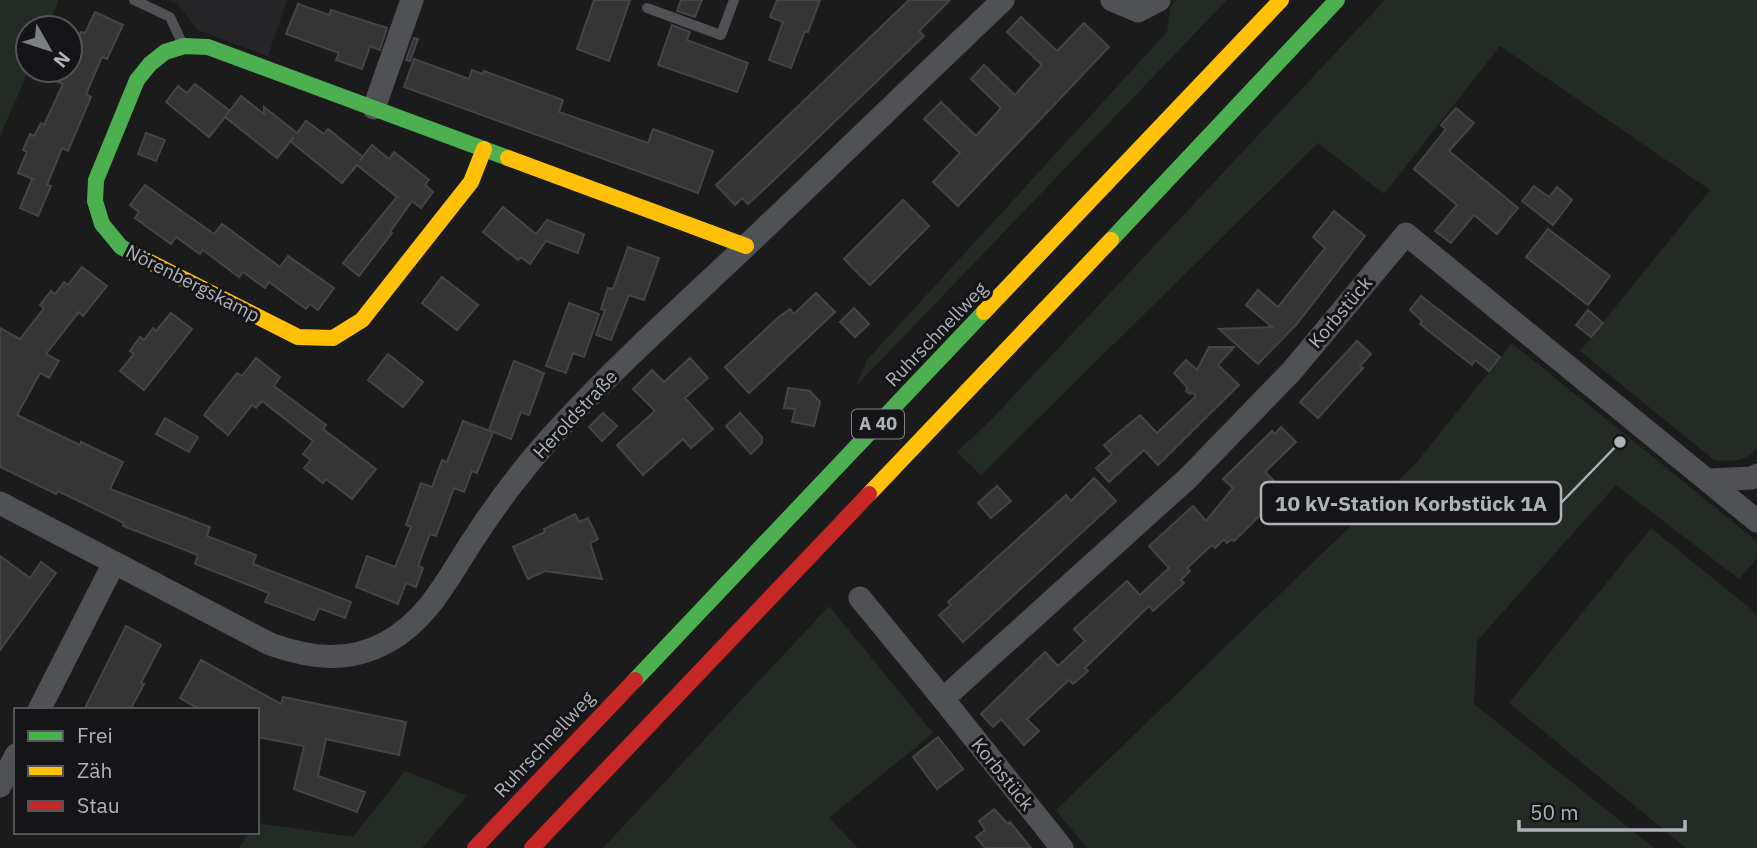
<svg xmlns="http://www.w3.org/2000/svg" width="1757" height="848" font-family="'IBM Plex Sans',sans-serif">
<rect width="100%" height="100%" fill="#1b1b1b"/>
<polygon fill="#252527" points="168,0 287,0 268,56 199,31 177,4"/>
<g fill="#242a24">
<polygon points="0,0 59,0 47,28 28,28 29,70 0,136"/>
<polygon points="1176,0 1227,0 856,386 867,360 1167,32 1170,7"/>
<path d="M1385,0H1757V448C1746,463 1730,461 1714,460L1580,351L1710,190L1500,46L1384,194L1318,143L981,475L957,452L991,420Z"/>
<polygon points="1512,343 1757,541 1757,558 1739,579 1616,485 1477,641 1474,704 1654,848 1087,848 1056,810 1417,462"/>
<polygon points="1651,528 1757,614 1757,848 1686,848 1509,703"/>
<polygon points="829,606 933,733 829,818 858,848 603,848"/>
<polygon points="405,771 467,796 422,848 239,848 249,832 257,832 257,823 353,837"/>
</g>
<g fill="#353536" stroke="#444547" stroke-width="2">
<polygon points="594,0 630,0 609,61 577,49"/>
<polygon points="681,0 702,0 695,17 677,11"/>
<polygon points="777,0 820,0 808,32 805,31 791,68 769,60 783,22 770,17"/>
<polygon points="909,0 950,0 919,31 924,36 775,179 748,204 742,198 735,205 716,185"/>
<polygon points="298,4 329,15 331,10 387,28 380,50 370,46 362,69 336,60 339,53 286,34"/>
<polygon points="95,12 123,25 107,59 102,57 86,94 91,97 68,151 62,148 47,185 51,186 38,216 20,208 32,179 35,180 18,173 27,152 23,150 30,134 34,136 41,123 44,125 63,84 58,82 64,70 70,70 70,43 75,45 81,32 85,33"/>
<polygon points="1021,17 1057,51 1084,23 1109,47 958,206 933,182 960,153 924,119 941,102 976,136 1001,108 971,79 984,65 1015,95 1028,80 1042,65 1007,32"/>
<polygon points="672,25 690,32 687,40 748,63 737,92 658,65"/>
<polygon points="414,38 418,39 410,61 406,60"/>
<polygon points="414,59 469,79 472,70 483,74 484,71 563,100 559,112 648,143 653,129 713,151 698,193 404,87"/>
<polygon points="195,84 230,111 209,137 166,102 178,86 187,93"/>
<polygon points="241,96 264,114 264,107 297,133 306,121 324,134 328,129 363,157 360,160 372,145 389,159 394,152 429,180 425,185 433,192 421,208 412,201 390,232 392,233 359,276 343,263 397,197 357,165 342,183 290,141 294,137 277,158 225,117"/>
<polygon points="1456,108 1474,123 1449,151 1518,208 1497,234 1474,215 1451,243 1435,231 1457,205 1414,169 1446,129 1441,125"/>
<polygon points="146,133 165,140 156,161 138,154"/>
<polygon points="145,185 214,234 222,224 280,267 288,256 334,288 318,310 310,304 306,309 269,282 265,288 243,272 239,277 203,250 200,254 176,237 171,244 135,218 139,212 130,205"/>
<polygon points="1534,186 1549,197 1557,187 1572,200 1553,225 1522,201"/>
<polygon points="903,200 929,226 870,285 844,259"/>
<polygon points="503,207 536,234 547,220 584,234 578,253 546,241 530,264 521,257 518,260 483,232"/>
<polygon points="1334,211 1365,236 1296,325 1258,364 1219,329 1272,327 1246,305 1258,290 1278,307 1325,248 1313,237"/>
<polygon points="1548,229 1610,276 1588,305 1526,257"/>
<polygon points="628,247 659,258 644,300 629,295 611,340 596,335 605,310 601,309 608,288 613,289"/>
<polygon points="82,267 107,286 83,316 79,312 46,354 59,361 49,378 40,373 17,415 80,445 81,442 123,462 110,489 210,527 207,536 256,555 253,564 351,602 345,618 319,608 314,620 265,602 269,593 195,564 198,555 123,526 124,523 58,491 56,494 0,467 0,328 20,339 44,308 40,305 51,291 55,294 64,282 68,285"/>
<polygon points="442,277 478,305 457,330 422,303"/>
<polygon points="816,293 835,312 749,393 725,367 780,316 790,309 794,314"/>
<polygon points="1421,296 1500,357 1489,371 1475,360 1472,365 1420,324 1422,321 1410,310"/>
<polygon points="569,303 599,314 584,357 573,353 566,373 546,366"/>
<polygon points="854,308 869,324 855,337 840,322"/>
<polygon points="1588,310 1603,323 1591,337 1576,325"/>
<polygon points="171,313 192,329 144,390 120,371 134,354 130,351 140,337 144,340 153,328 156,331"/>
<polygon points="1357,341 1371,354 1360,366 1363,368 1318,418 1300,402"/>
<polygon points="1209,347 1234,347 1218,365 1239,385 1158,465 1144,450 1109,482 1096,468 1112,454 1104,445 1140,415 1157,433 1196,396 1192,392 1190,394 1186,391 1187,387 1174,373 1186,360 1197,370"/>
<polygon points="388,354 423,382 403,407 368,380"/>
<polygon points="256,358 280,377 274,386 326,425 323,429 376,469 352,499 326,479 323,483 304,468 311,460 303,454 313,441 262,401 256,408 252,405 228,435 204,415 237,373 242,376"/>
<polygon points="690,358 708,378 685,398 713,429 691,448 683,439 643,475 617,445 655,411 633,389 652,370 664,382"/>
<polygon points="514,361 544,373 529,415 521,412 511,439 489,430"/>
<polygon points="788,388 810,391 820,402 814,426 792,422 795,409 784,408"/>
<polygon points="603,413 617,426 602,441 589,427"/>
<polygon points="740,413 762,437 762,443 751,454 726,426"/>
<polygon points="165,418 198,437 189,452 156,434"/>
<polygon points="463,421 493,432 477,473 472,471 464,492 454,488 436,536 430,534 418,566 423,568 416,587 406,583 398,604 356,587 367,556 395,567 411,527 406,525 421,483 432,487 442,460 447,462"/>
<polygon points="1281,427 1296,442 1265,472 1284,491 1234,541 1232,539 1227,543 1224,539 1215,548 1212,545 1187,568 1190,571 1181,580 1184,583 1153,611 1149,606 1085,668 1088,671 1073,684 1069,680 1027,719 1039,731 1024,745 1001,719 993,727 981,714 1045,652 1058,666 1085,641 1074,629 1127,581 1140,595 1169,568 1149,546 1193,506 1206,521 1233,488 1223,479 1272,431 1275,434"/>
<polygon points="1094,478 1116,501 963,642 939,615 951,605 948,602 1066,495 1071,501"/>
<polygon points="997,486 1011,501 991,518 978,503"/>
<polygon points="575,514 579,522 588,518 598,539 590,543 602,579 545,571 528,579 513,547 545,532 544,529"/>
<polygon points="0,556 30,578 41,562 56,573 0,650"/>
<polygon points="126,626 161,645 141,683 144,684 130,710 84,710"/>
<polygon points="201,660 281,704 283,697 406,722 399,755 326,739 318,776 365,792 357,812 294,789 304,746 257,737 257,710 201,710 180,698"/>
<polygon points="938,737 963,769 937,789 913,757"/>
<polygon points="994,809 1008,824 1010,822 1031,848 985,848 976,837 985,830 979,821"/>
</g>
<g fill="none" stroke-linecap="round" stroke-linejoin="round">
<g stroke="#505154" stroke-width="10">
<polyline points="134,0 170,17 183,45"/>
<polyline points="647,8 721,35 734,0"/>
</g>
<g stroke="#505154" stroke-width="23">
<polyline points="1112,0 1138,11 1159,0"/>
<polyline points="374,108 412,0"/>
<polyline points="1709,480 1752,478 1757,475"/>
<path d="M0,503L270,644C310,658 347,664 387,642C431,618 450,573 477,534C503,494 533,456 565,422C621,361 683,306 743,249C830,166 916,83 1003,0"/>
<polyline points="860,598 943,699"/>
<polyline points="39,710 114,563"/>
<polyline points="0,786 16,755"/>
<polyline points="1062,848 943,699 1187,479 1291,372 1406,234 1757,521"/>
</g>
<g stroke="#4caf50" stroke-width="16">
<polyline points="1111,240 1337,0"/>
<polyline points="134,254 121,247 102,224 95,201 96,180 137,80 150,64 165,52 184,46 208,47 508,158"/>
<polyline points="635,680 984,312"/>
</g>
<g stroke="#ffc107" stroke-width="16">
<polyline points="508,158 746,246"/>
<polyline points="134,254 298,337 333,338 362,320 471,182 484,149"/>
<polyline points="984,312 1281,0"/>
<polyline points="869,494 1111,240"/>
</g>
<g stroke="#c62828" stroke-width="16">
<polyline points="475,848 635,680"/>
<polyline points="532,848 869,494"/>
</g>
</g>
<g text-anchor="middle" stroke-width="6" stroke-linejoin="round" paint-order="stroke">
<rect fill="#151517" stroke="#808489" stroke-width="2" x="852" y="409.5" width="52" height="29" rx="5"/>
<g font-size="18" font-weight="bold" fill="#aeb3ba">
<text x="878" y="430">A 40</text>
</g>
<g font-size="19" fill="#aeb3ba" stroke="#151517">
<text transform="translate(193 283) rotate(27)" y="7">Nörenbergskamp</text>
<text transform="translate(1340 312) rotate(-50)" y="7">Korbstück</text>
<text transform="translate(936 334) rotate(-46)" y="7">Ruhrschnellweg</text>
<text transform="translate(575 414) rotate(-47)" y="7">Heroldstraße</text>
<text transform="translate(544 744) rotate(-47)" y="7">Ruhrschnellweg</text>
<text transform="translate(1003 774) rotate(51)" y="7">Korbstück</text>
</g>
</g>
<path fill="none" stroke="#aeb3ba" stroke-width="2.5" d="M1620 442L1561 503"/>
<circle fill="#aeb3ba" stroke="#151517" stroke-width="2.5" cx="1620" cy="442" r="7"/>
<rect fill="#151517" stroke="#aeb3ba" stroke-width="2.5" x="1261" y="482" width="300" height="42" rx="7"/>
<g font-size="21" text-anchor="middle" font-weight="bold" fill="#aeb3ba">
<text x="1411" y="511">10 kV-Station Korbstück 1A</text>
</g>
<rect x="14" y="708" width="245" height="126" fill="#151517" stroke="#525458" stroke-width="2"/>
<rect x="28" y="731" width="35" height="10" fill="#4caf50" stroke="#525458" stroke-width="2"/>
<text x="77" y="743" font-size="21" fill="#aeb3ba">Frei</text>
<rect x="28" y="766" width="35" height="10" fill="#ffc107" stroke="#525458" stroke-width="2"/>
<text x="77" y="778" font-size="21" fill="#aeb3ba">Zäh</text>
<rect x="28" y="801" width="35" height="10" fill="#c62828" stroke="#525458" stroke-width="2"/>
<text x="77" y="813" font-size="21" fill="#aeb3ba">Stau</text>
<g transform="translate(49 49) rotate(129)"><circle r="33" fill="#151517" stroke="#525458" stroke-width="2"/>
<path d="M0-5L12 26L0 18L-12 26Z" fill="#7b7e82"/>
<text y="-10" font-size="19" font-weight="bold" text-anchor="middle" fill="#aeb3ba">N</text>
</g>
<path d="M1519 820v10h166v-10" fill="none" stroke="#aeb3ba" stroke-width="3.5"/>
<text x="1530" y="820" font-size="21" fill="#aeb3ba" stroke="#151517" stroke-width="5" paint-order="stroke">50 m</text>
</svg>
